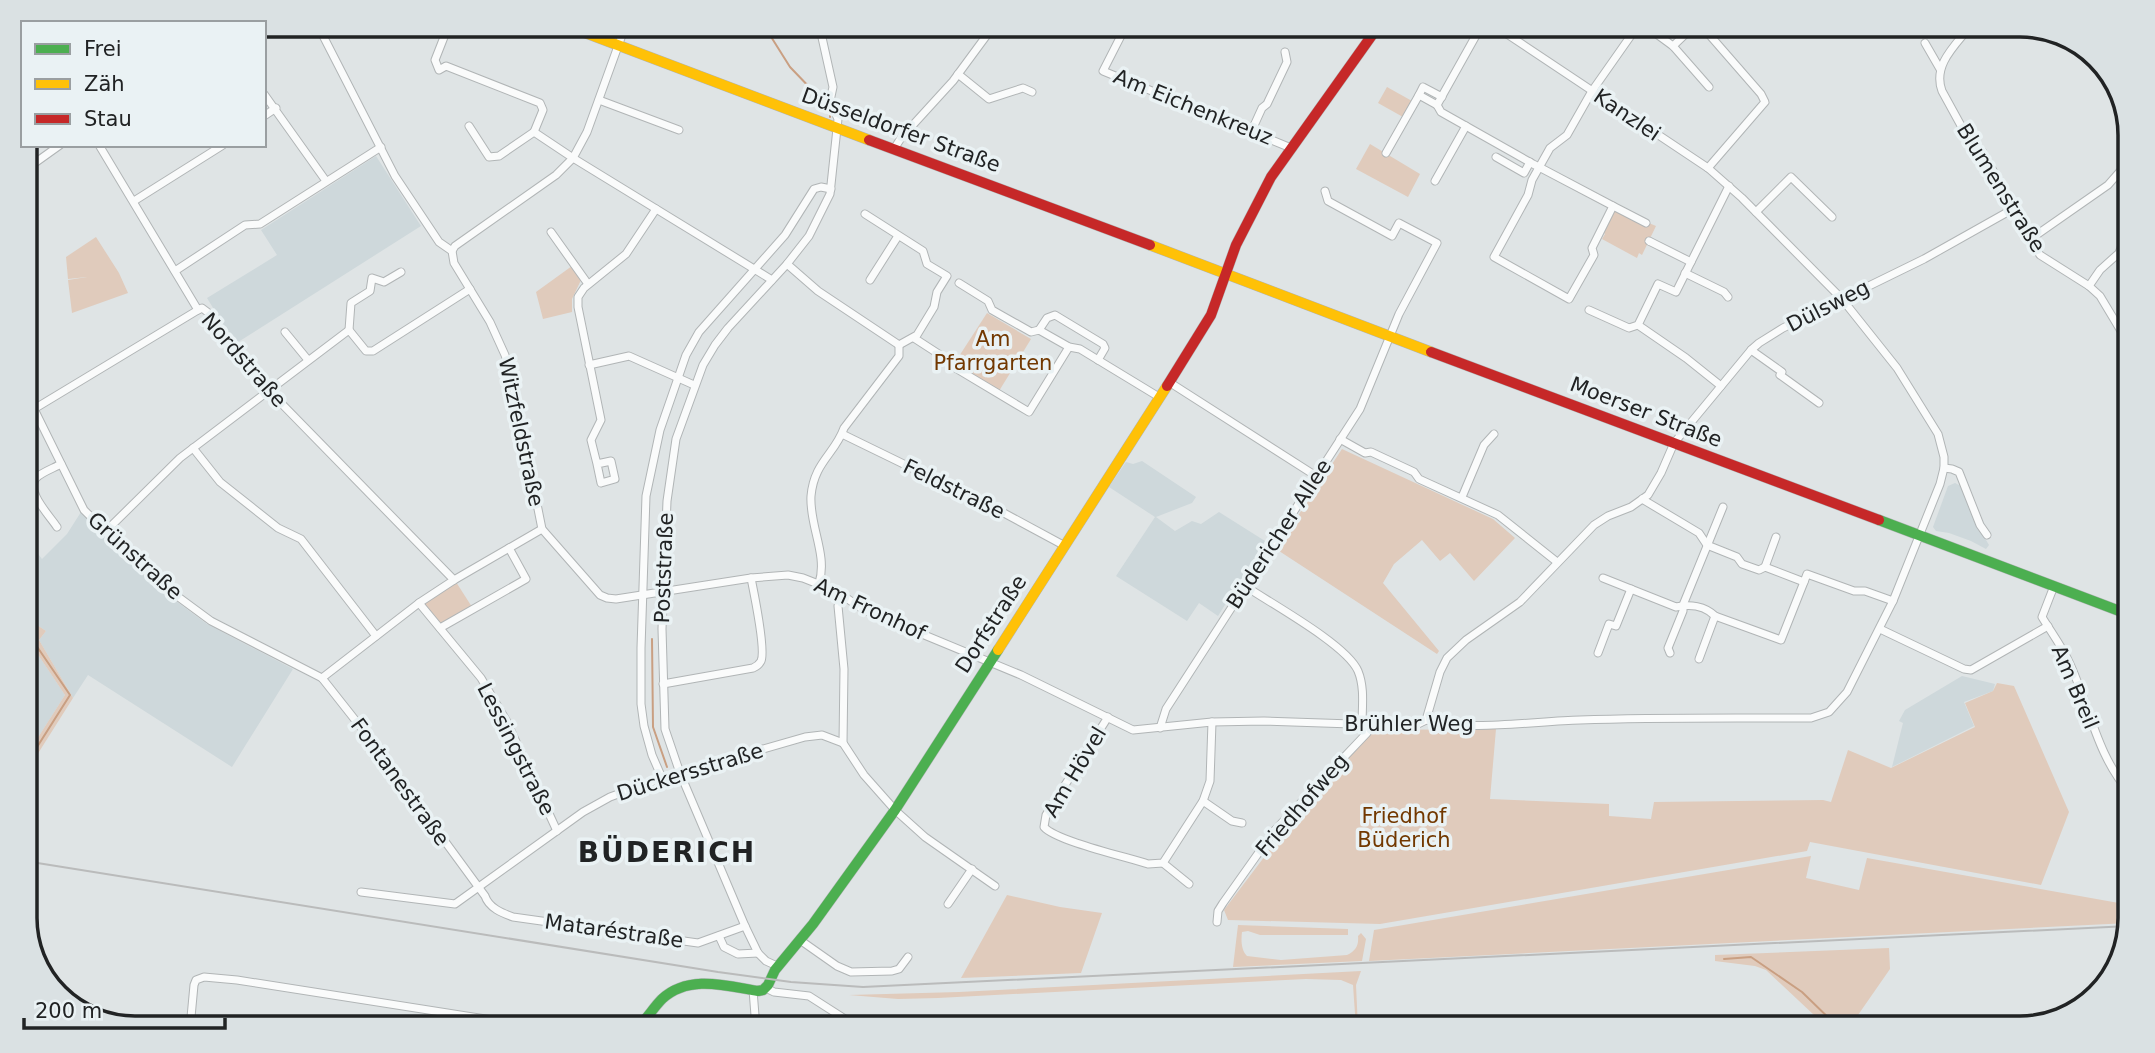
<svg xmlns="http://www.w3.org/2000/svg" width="2155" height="1053" font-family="'DejaVu Sans',sans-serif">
<rect width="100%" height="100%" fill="#dfe4e5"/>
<g fill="#ced8db">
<polygon points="376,156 421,226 235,344 207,298 277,255 261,230"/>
<polygon points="1142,461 1196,497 1192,503 1156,517 1175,531 1192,521 1201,524 1219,512 1265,541 1218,616 1199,603 1187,621 1116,576 1155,517 1109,487 1126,462 1133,464"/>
<polygon points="1955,483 1961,486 1977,525 1989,545 1986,549 1971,541 1949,533 1936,531 1933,527 1948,486"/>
<polygon points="81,512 150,582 207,624 293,669 232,767 88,675 73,698 39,640 46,631 25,617 25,537 42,559 67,534"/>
<polygon points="25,635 65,695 25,758"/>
<polygon points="1962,676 1995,684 1993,691 1964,702 1974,726 1892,767 1903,723 1899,721 1905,710"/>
</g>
<g fill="#e0cbbc">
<polygon points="1387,87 1412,101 1403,117 1378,103"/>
<polygon points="1370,144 1420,174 1408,197 1356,169"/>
<polygon points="1613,208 1656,226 1642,255 1639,253 1637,258 1602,239 1605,234 1603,232"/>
<polygon points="96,237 119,273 128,293 72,313 68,280 87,277 68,279 66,257"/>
<polygon points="572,266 581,280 572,299 572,312 543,319 536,292"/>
<polygon points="987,313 1031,339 999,391 954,364"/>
<polygon points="1342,449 1493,519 1515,538 1474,581 1450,553 1440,561 1422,540 1394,564 1383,583 1439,651 1437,654 1276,549"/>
<polygon points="456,582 472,607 440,625 424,604"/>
<polygon points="25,617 46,631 39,640 73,698 25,774 25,758 65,695 25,635"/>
<polygon points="1997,683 2014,686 2069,812 2041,885 1810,842 1807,851 1380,924 1228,920 1224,910 1290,823 1372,730 1496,729 1490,799 1609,804 1609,816 1651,819 1654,802 1823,800 1831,802 1848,750 1891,768 1975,727 1965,703 1993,691"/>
<polygon points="1811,856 1806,878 1859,890 1867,858 2130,905 2129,923 1369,961 1374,930"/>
<polygon points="1007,895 1060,907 1102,913 1081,973 961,978"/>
<path d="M1238,925L1348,929V935H1260L1248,931L1242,932C1241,940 1241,950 1247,956L1281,960L1347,955C1355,951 1359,946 1358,936L1361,933L1366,939L1362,961L1233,967Z"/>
<polygon points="1889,948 1890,969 1849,1028 1833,1028 1814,1015 1766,970 1755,966 1715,961 1715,955"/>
<polygon points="1361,971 1356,985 1358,1028 1356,1028 1353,985 1341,980 1306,979 938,998 898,999 849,995 959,992"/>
</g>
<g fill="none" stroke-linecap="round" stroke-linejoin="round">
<g stroke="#c99f82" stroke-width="2">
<polyline points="763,24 790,67 815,93 830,113 830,117"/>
<polyline points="25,629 70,695 25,766"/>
<polyline points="652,639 653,727 667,767"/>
<polyline points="1724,959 1751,957 1802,992 1839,1028"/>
</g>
<g stroke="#b1b5b6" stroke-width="9">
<g id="street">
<path d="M317,24L395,176L439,242L452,251L454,263L490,322L505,355L511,374L542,529L600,595L607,598L616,599L751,578L788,575L803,578L836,591L864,610L1021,675L1133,730L1212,722L1264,721L1382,725H1416L1426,720C1466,732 1536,721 1580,720C1657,717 1734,718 1811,718L1829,712L1847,692L1893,601L1940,484L1944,468V457L1938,434L1897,368L1842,299L1742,198L1708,168L1492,24"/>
<polyline points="1127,24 1103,71 1291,148"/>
<polyline points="1643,24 1673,46 1709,87"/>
<polyline points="1700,24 1761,94 1765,102 1708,168"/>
<path d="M1972,24C1957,44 1932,64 1942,91L1970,142L1982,151L2012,205L2015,215L2040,255L2089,286L2100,296L2130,346"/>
<polyline points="446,32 435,60 439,70 446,66 540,103 543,110 534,132"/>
<polyline points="1925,43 1940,69"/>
<polyline points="1673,46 1696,24"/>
<polyline points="958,74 989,99 1023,88 1032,92"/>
<polyline points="264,94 326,181"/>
<polyline points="1419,95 1423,87 1442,97"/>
<polyline points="599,100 679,130"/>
<polyline points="1437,105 1441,112 1533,164 1539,167 1613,206 1592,248 1594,255 1569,299 1494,257 1528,195 1532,180 1550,148 1567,135 1592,91 1639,24"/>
<polyline points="264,116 276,108"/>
<polyline points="469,126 489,157 499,156 534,132 573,158 772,280"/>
<polyline points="1252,130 1262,108 1267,104 1287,62 1285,52"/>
<polyline points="99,145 198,310 202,308 210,314 236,357 454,580"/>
<polyline points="894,149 901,138 953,81 995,24"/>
<polyline points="1386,153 1419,95 1437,105 1479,30 1484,24"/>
<polyline points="1496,157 1524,173 1530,162"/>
<polyline points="25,170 60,145"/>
<polyline points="1435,181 1466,126"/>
<polyline points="134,201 223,145"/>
<polyline points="1613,206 1646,223"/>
<polyline points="1756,212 1791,177 1832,217"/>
<polyline points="865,214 923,251 927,264 947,276 937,292 934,307 917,335 899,345"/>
<polyline points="551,232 588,284"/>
<polyline points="2029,240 2108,185 2130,160"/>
<polyline points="1649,241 1691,262"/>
<polyline points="452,251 455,246 556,175 573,158 587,132 626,24"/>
<polyline points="787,264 818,291 899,345"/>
<polyline points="175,271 245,225 260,224 381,147"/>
<polyline points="1685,273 1724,292 1728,297"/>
<polyline points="870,280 898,236"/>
<polyline points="959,283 988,301 992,310 1031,332 1039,330 1069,347 1080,349 1159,397"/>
<polyline points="2089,286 2100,270 2119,253 2123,243"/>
<polyline points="1589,310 1629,328 1638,325 1658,284 1676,292 1729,186"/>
<path d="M25,324L34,409L84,510L154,579L211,621L322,678L367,735L485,896C489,908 502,913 513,917L698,943L745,926"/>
<polyline points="1638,325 1686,358 1721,386"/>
<polyline points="349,330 351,303 370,291 372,278 384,282 401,272"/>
<polyline points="1039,330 1047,318 1055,315 1103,344 1105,348 1098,360"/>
<polyline points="285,332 308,360"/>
<polyline points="914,338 948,360 952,366 1029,412 1069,347"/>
<polyline points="1751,350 1782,372 1780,375 1819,403"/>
<polyline points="589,365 629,356 694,385"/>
<polyline points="1169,382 1316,476"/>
<polyline points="34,409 198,310"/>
<polyline points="842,434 1002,512 1065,546"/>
<polyline points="1340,439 1365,453 1371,452 1414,472 1419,479 1498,515 1557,562"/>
<polyline points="193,448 220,482 278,528 301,539 376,636"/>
<polyline points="25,461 36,478"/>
<polyline points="597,464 601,483 615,479 611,461 597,464 591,440 601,420 578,307 578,297 584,288 626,254 656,209"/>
<polyline points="1944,468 1952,469 1959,472 1980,525 1987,535"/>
<polyline points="1462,497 1484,445 1494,434"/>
<polyline points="1642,499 1699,533 1707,545 1737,557 1742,564 1759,570 1765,567 1804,582 1807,574 1854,591 1865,591 1893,601"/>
<path d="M57,527C50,516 25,491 36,478C42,472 54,468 61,464"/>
<polyline points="105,532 180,458 349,330 366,351 373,351 470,289"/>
<polyline points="1765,567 1776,537"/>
<path d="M1603,578L1676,607C1690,604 1705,606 1715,616L1781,640L1804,582"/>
<path d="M819,583C828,555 809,525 811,496C814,462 835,454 844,428L899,356V345"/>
<path d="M1245,586C1272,604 1347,645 1358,671C1365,688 1362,707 1362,725"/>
<path d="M2054,586L2042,617C2051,632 2063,648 2070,664C2090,708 2097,756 2130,793"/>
<polyline points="841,595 838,606 844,669 843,743 864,775 895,810 925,837 995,886"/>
<polyline points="419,603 481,678 506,720 557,831"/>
<polyline points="440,628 526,579 509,548"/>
<polyline points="1880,629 1964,669 1971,670 2048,626"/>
<polyline points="1598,653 1609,624 1616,626 1631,589"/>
<polyline points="1670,653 1668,648 1683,611 1683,605 1723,507"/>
<polyline points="1699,659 1715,616"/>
<polyline points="322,678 419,603 454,580 542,529"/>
<path d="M663,684L753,668C757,666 759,665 761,661C766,650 754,593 751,578"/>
<path d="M1108,717L1046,815L1044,827C1056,841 1127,857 1148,864L1163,863L1203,801L1210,781L1212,722"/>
<polyline points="1426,720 1440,672 1447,658 1466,640 1520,602 1594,525 1608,516 1631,507 1648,495 1661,473 1674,443 1751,350 1759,343 1783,328 1924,259 2013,209"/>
<polyline points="1160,728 1166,709 1360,409 1399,314 1437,243 1399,223 1392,236 1328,201 1325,191"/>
<polyline points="662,778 652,755 644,726 641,704 641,648 646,496 660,430 686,355 699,332 785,235 814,189 821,187 831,189"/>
<polyline points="1203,801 1232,821 1242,823"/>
<polyline points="1163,863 1189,884"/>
<polyline points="361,892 455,904 583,812 610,797 662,778 805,737 822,735 843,743"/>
<polyline points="948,904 972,869"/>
<polyline points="1217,922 1218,911 1223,903 1274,831 1367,733 1367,725"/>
<polyline points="719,936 724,947 738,954 758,953"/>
<polyline points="800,940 837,966 851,972 892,971 899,969 908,957"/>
<polyline points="777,966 766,961 758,953 745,926 680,773 665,729 662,629 667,501 676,439 703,365 715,345 728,328 787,264 809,236 830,194 838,119 830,101 833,87 819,24"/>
<polyline points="766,988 774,992 809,996 859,1028"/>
<polyline points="753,990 756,1028"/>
<polyline points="190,1028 194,985 196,980 204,977 237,980 543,1028"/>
</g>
</g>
<g stroke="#b1b5b6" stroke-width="11">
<g id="fast">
<polyline points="1879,520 2130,615"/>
<path d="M637,1028C647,1019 653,1008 662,999C689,974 727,986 758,991L763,990L768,985L775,970L813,924L895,810L998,650"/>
</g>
</g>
<g stroke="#b1b5b6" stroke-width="11">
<g id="slow">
<polyline points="562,24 869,140"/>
<polyline points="1150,245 1431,352"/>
<polyline points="998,650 1167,386"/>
</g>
</g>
<g stroke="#b1b5b6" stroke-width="11">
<g id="jam">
<polyline points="869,140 1150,245"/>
<polyline points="1431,352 1879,520"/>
<polyline points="1167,386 1211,315 1236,245 1271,177 1380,24"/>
</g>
</g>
<use href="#street" stroke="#fafbfb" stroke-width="7"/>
<use href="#fast" stroke="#4caf50" stroke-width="10"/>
<use href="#slow" stroke="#ffc107" stroke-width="10"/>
<use href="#jam" stroke="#c62828" stroke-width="10"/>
<polyline stroke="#babbbb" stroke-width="2" points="25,861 718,972 791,982 863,987 2129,926"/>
</g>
<g text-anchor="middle" stroke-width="7" stroke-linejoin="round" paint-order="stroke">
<g font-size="21" fill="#212324" stroke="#eaf2f4">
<text transform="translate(1193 107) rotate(22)" y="7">Am Eichenkreuz</text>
<text transform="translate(1627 115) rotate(34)" y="7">Kanzlei</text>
<text transform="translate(901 130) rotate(20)" y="7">Düsseldorfer Straße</text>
<text transform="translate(2001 188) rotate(58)" y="7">Blumenstraße</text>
<text transform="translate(1828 306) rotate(-27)" y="7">Dülsweg</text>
<text transform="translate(244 360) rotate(49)" y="7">Nordstraße</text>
<text transform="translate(1646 412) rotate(21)" y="7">Moerser Straße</text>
<text transform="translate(521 432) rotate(78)" y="7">Witzfeldstraße</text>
<text transform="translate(954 489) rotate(26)" y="7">Feldstraße</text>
<text transform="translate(1279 534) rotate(-57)" y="7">Büdericher Allee</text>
<text transform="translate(135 556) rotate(42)" y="7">Grünstraße</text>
<text transform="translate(664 568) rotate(-88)" y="7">Poststraße</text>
<text transform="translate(870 609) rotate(25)" y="7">Am Fronhof</text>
<text transform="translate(991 624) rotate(-57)" y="7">Dorfstraße</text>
<text transform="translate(2075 687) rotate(67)" y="7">Am Breil</text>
<text x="1409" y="731">Brühler Weg</text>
<text transform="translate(516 749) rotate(63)" y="7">Lessingstraße</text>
<text transform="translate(690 772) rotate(-17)" y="7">Dückersstraße</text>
<text transform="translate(1075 772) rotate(-59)" y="7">Am Hövel</text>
<text transform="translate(400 782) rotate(54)" y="7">Fontanestraße</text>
<text transform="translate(1302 805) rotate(-49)" y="7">Friedhofweg</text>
<text transform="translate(614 931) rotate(8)" y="7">Mataréstraße</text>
</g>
<g font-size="21" fill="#723800" stroke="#eaf2f4">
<text x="993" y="346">Am<tspan x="993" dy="24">Pfarrgarten</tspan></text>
<text x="1404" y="823">Friedhof<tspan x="1404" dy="24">Büderich</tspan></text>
</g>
<g font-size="28" font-weight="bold" letter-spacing="2" fill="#212324" stroke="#eaf2f4">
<text x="667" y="862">BÜDERICH</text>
</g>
</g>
<path d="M0 0H2155V1053H0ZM135 37H2020A98 98 0 0 1 2118 135V918A98 98 0 0 1 2020 1016H135A98 98 0 0 1 37 918V135A98 98 0 0 1 135 37Z" fill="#dae1e3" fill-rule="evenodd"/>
<path fill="none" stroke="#212324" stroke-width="3.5" d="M135 37H2020A98 98 0 0 1 2118 135V918A98 98 0 0 1 2020 1016H135A98 98 0 0 1 37 918V135A98 98 0 0 1 135 37Z"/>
<rect x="21" y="21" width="245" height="126" fill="#eaf2f4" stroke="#9a9fa1" stroke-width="2"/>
<rect x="35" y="44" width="35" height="10" fill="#4caf50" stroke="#9a9fa1" stroke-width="2"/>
<text x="84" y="56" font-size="21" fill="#212324">Frei</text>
<rect x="35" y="79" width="35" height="10" fill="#ffc107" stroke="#9a9fa1" stroke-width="2"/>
<text x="84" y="91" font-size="21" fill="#212324">Zäh</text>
<rect x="35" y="114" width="35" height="10" fill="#c62828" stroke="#9a9fa1" stroke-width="2"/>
<text x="84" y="126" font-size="21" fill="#212324">Stau</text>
<path d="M24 1018v10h201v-10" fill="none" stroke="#212324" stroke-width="3.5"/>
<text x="35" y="1018" font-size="21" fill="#212324" stroke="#eaf2f4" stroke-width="5" paint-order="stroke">200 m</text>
</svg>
